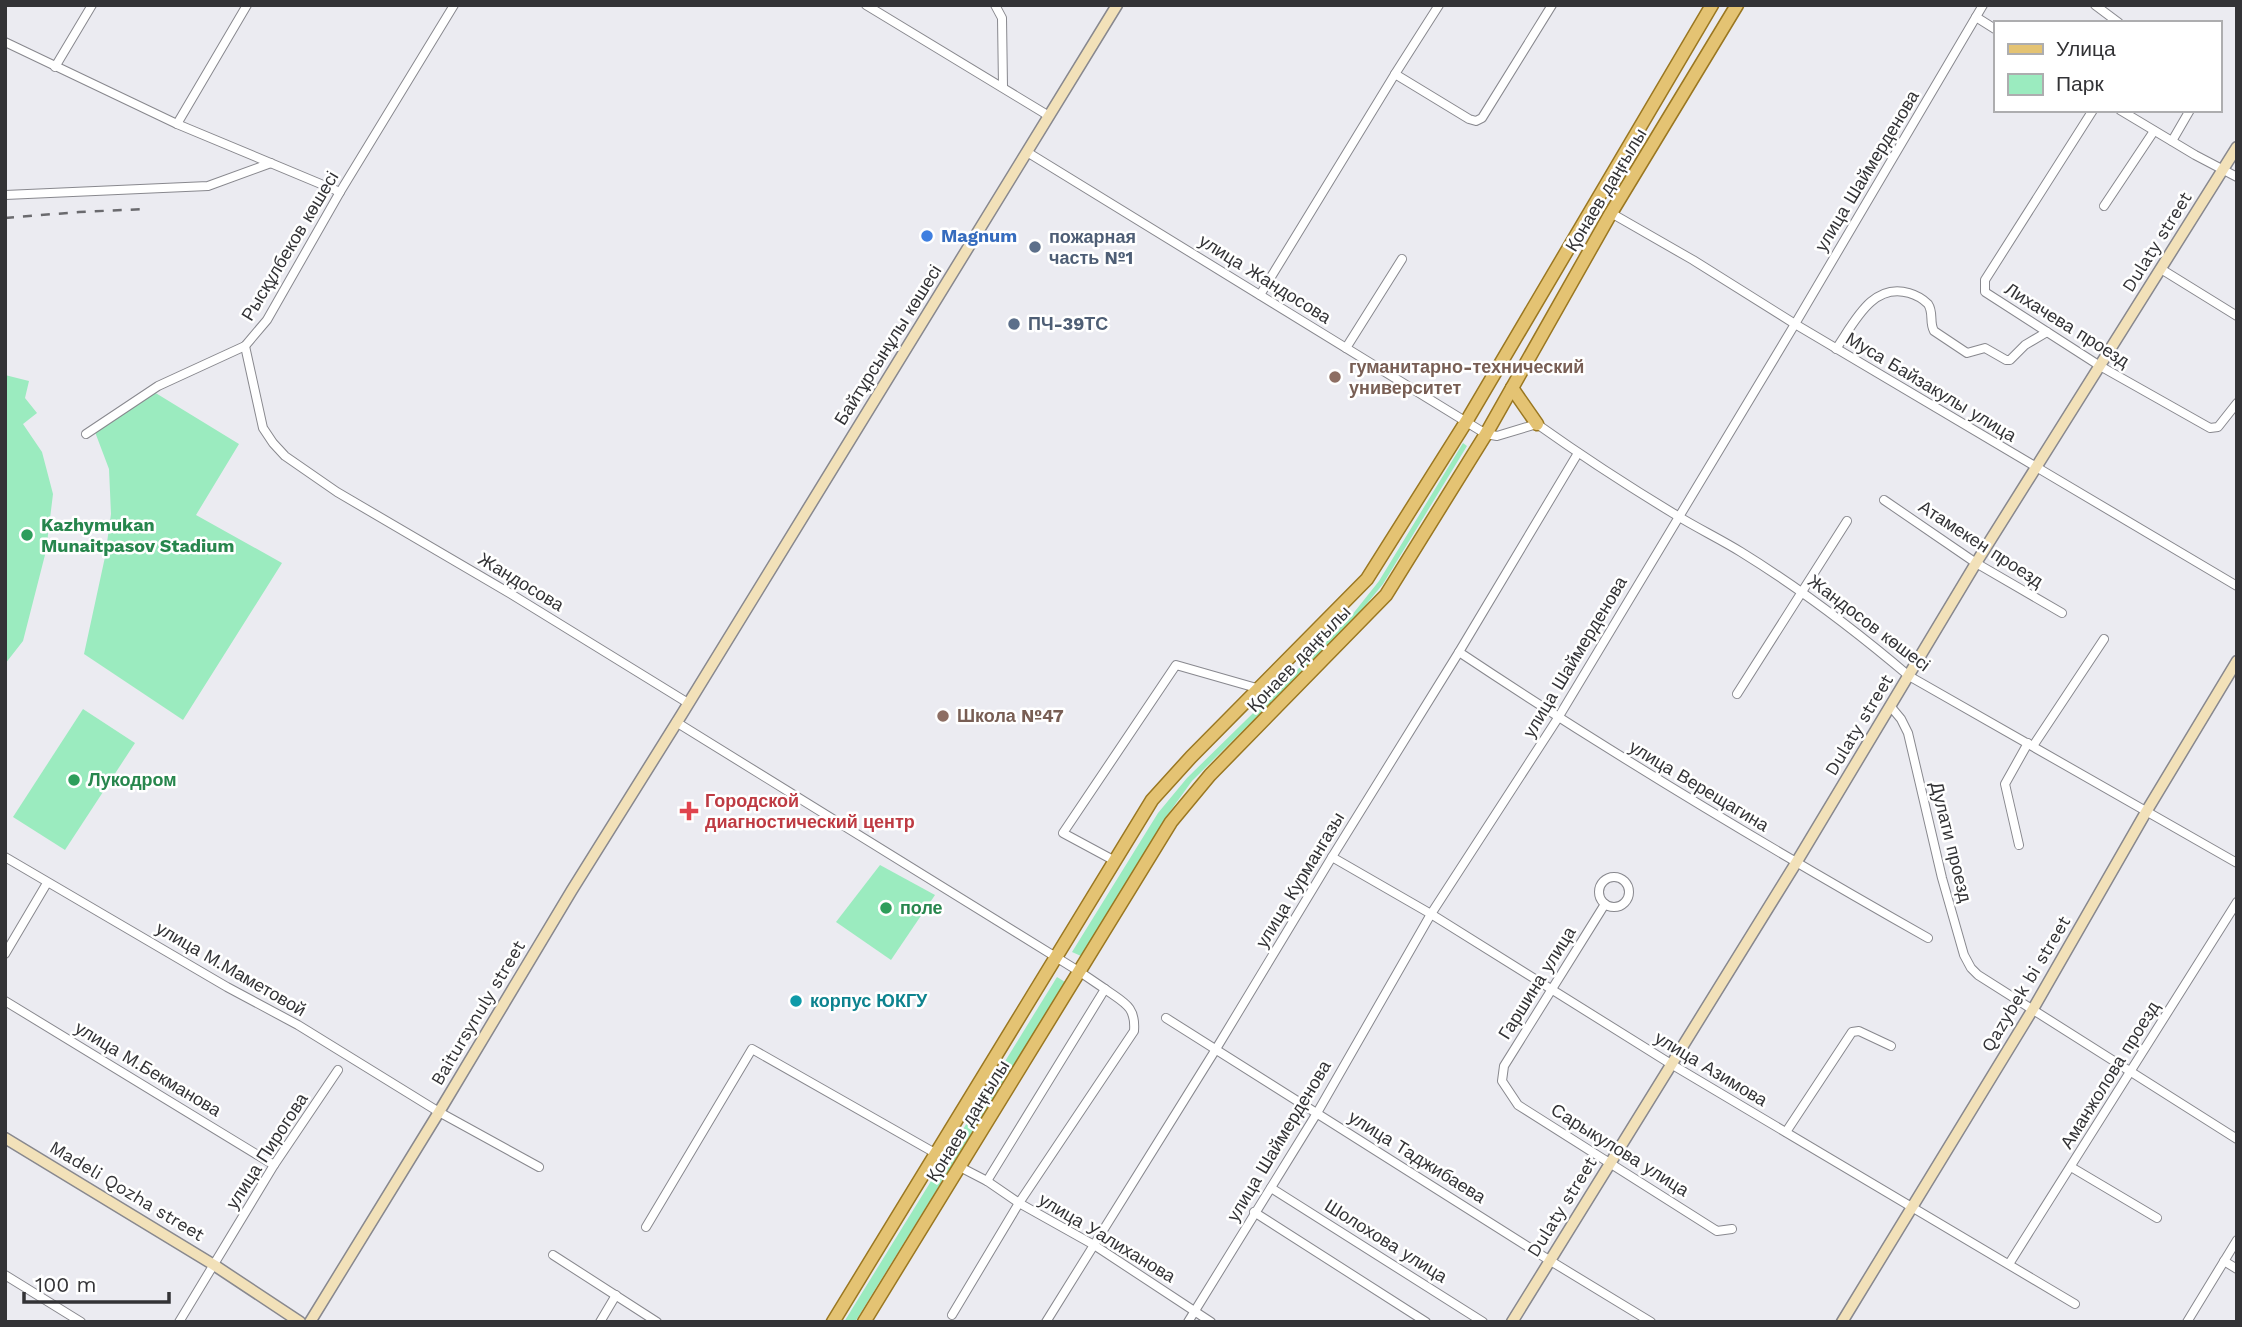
<svg xmlns="http://www.w3.org/2000/svg" width="2242" height="1327" font-family="'Work Sans',sans-serif">
<rect width="100%" height="100%" fill="#ebebf1"/>
<g fill="#9bebbf">
<polygon points="5,375 29,381 25,398 37,413 23,424 42,452 53,494 46,551 23,641 5,664"/>
<polygon points="154,392 239,444 196,515 282,563 183,720 84,654 105,557 111,514 109,469 95,432"/>
<polygon points="1463,443 1467,446 1383,584 1351,623 1192,781 1166,817 1081,956 1072,952 1158,813 1187,778 1348,620 1379,581"/>
<polygon points="83,709 135,743 65,850 13,817"/>
<polygon points="880,865 935,895 891,960 836,922"/>
<polygon points="1057,977 1065,982 855,1322 844,1322"/>
</g>
<g fill="none" stroke-linecap="round" stroke-linejoin="round">
<g stroke="#88888e" stroke-width="10">
<g id="street">
<polyline points="866,5 1049,116"/>
<polyline points="995,5 1002,18 1003,87"/>
<polyline points="2095,5 2119,23"/>
<polyline points="1976,17 1995,29"/>
<polyline points="5,42 177,124 340,192"/>
<polyline points="55,67 92,5"/>
<polyline points="1395,74 1439,5"/>
<polyline points="2093,110 1985,280 1985,292 2100,366 2210,428 2218,427 2237,403"/>
<polyline points="2120,110 2195,155 2237,177"/>
<polyline points="177,124 247,5"/>
<polyline points="2172,141 2190,110"/>
<path d="M1027,152L1486,434L1497,436L1537,424C1582,456 1628,486 1676,515C1697,528 1720,539 1741,552C1801,589 1856,631 1909,676L2237,863"/>
<polyline points="5,195 208,186 271,163"/>
<polyline points="2104,206 2154,131"/>
<polyline points="1611,213 1693,260 1795,324 2237,586"/>
<polyline points="2161,269 2237,316"/>
<polyline points="1260,295 1395,74 1469,119 1476,121 1482,118 1552,5"/>
<polyline points="245,346 263,428 273,443 285,456 337,492 511,594 688,703"/>
<polyline points="1346,348 1402,259"/>
<path d="M1836,349C1854,323 1872,282 1909,293C1916,295 1923,299 1928,304C1934,313 1929,322 1934,331L1967,353L1985,348L2006,360H2010L2025,345L2047,332"/>
<polyline points="86,434 158,386 245,346 267,320 340,192 454,5"/>
<polyline points="1884,500 1976,563 2062,613"/>
<path d="M1459,652C1612,754 1769,848 1928,938"/>
<polyline points="1737,694 1847,521"/>
<polyline points="1891,707 1901,719 1908,733 1942,878 1964,955 1971,968 1978,975 2237,1139"/>
<polyline points="676,722 1080,972 1105,989 987,1181"/>
<polyline points="2033,746 2104,639"/>
<polyline points="2019,845 2005,784 2028,743"/>
<polyline points="5,857 227,987 298,1025 439,1112 539,1167"/>
<polyline points="1332,857 1431,914 1671,1064 2075,1304"/>
<polyline points="1115,861 1063,833 1176,665 1260,689"/>
<circle cx="1614" cy="892" r="15"/>
<polyline points="1605,904 1504,1066 1502,1081 1518,1105 1717,1231 1732,1229"/>
<polyline points="5,954 47,883"/>
<polyline points="5,1001 274,1165"/>
<polyline points="1166,1018 1549,1260 1651,1322"/>
<polyline points="1786,1132 1852,1032 1859,1031 1891,1046"/>
<polyline points="960,1167 987,1181 1019,1203 1094,1245 1211,1322"/>
<polyline points="2071,1167 2157,1218"/>
<polyline points="1271,1188 1483,1322"/>
<polyline points="1254,1212 1426,1322"/>
<polyline points="646,1227 752,1049 935,1153"/>
<polyline points="553,1255 657,1322"/>
<polyline points="2224,1261 2237,1269"/>
<polyline points="2009,1264 2237,902"/>
<polyline points="5,1275 81,1322"/>
<path d="M952,1315L1019,1203L1134,1031C1136,1006 1124,1003 1105,989"/>
<polyline points="179,1322 274,1165 338,1070"/>
<polyline points="600,1322 616,1295"/>
<polyline points="1046,1322 1216,1049 1332,857 1459,652 1578,453"/>
<polyline points="1188,1322 1317,1113 1431,914 1558,718 1795,324 1983,5"/>
<polyline points="2187,1322 2237,1240"/>
</g>
</g>
<g stroke="#88888e" stroke-width="13">
<g id="secondary">
<polyline points="5,1138 214,1265 300,1322"/>
<polyline points="310,1322 439,1112 572,890 682,714 1117,5"/>
<polyline points="1512,1322 1796,863 1976,563 2237,147"/>
<polyline points="1842,1322 2033,1009 2146,812 2237,661"/>
</g>
</g>
<g stroke="#9a7721" stroke-width="15">
<g id="primary">
<polyline points="1512,388 1537,424"/>
<polyline points="833,1322 1152,800 1191,757 1367,579 1466,422 1712,5"/>
<polyline points="864,1322 1171,822 1210,775 1386,595 1486,434 1611,213 1737,5"/>
</g>
</g>
<use href="#street" stroke="#fff" stroke-width="8"/>
<use href="#secondary" stroke="#f2e1b9" stroke-width="10"/>
<use href="#primary" stroke="#e4c373" stroke-width="12"/>
<polyline stroke="#6a6a6e" stroke-width="2.5" stroke-dasharray="9 9" stroke-linecap="butt" points="5,218 79,212 145,209"/>
</g>
<circle fill="#3f7fe0" stroke="#fff" stroke-width="2.5" cx="927" cy="236" r="7"/>
<g fill="#5c6f8a" stroke="#fff" stroke-width="2.5">
<circle cx="1035" cy="247" r="7"/>
<circle cx="1014" cy="324" r="7"/>
</g>
<g fill="#8d6e63" stroke="#fff" stroke-width="2.5">
<circle cx="1335" cy="377" r="7"/>
<circle cx="943" cy="716" r="7"/>
</g>
<g fill="#2e9e5b" stroke="#fff" stroke-width="2.5">
<circle cx="27" cy="535" r="7"/>
<circle cx="74" cy="780" r="7"/>
<circle cx="886" cy="908" r="7"/>
</g>
<path fill="#e0444e" stroke="#fff" stroke-width="2.5" d="M685.5 800.5h7v7h7v7h-7v7h-7v-7h-7v-7h7z"/>
<circle fill="#0f9aa8" stroke="#fff" stroke-width="2.5" cx="796" cy="1001" r="7"/>
<g text-anchor="middle" stroke-width="5" stroke-linejoin="round" paint-order="stroke">
<g font-size="18" fill="#333336" stroke="#fff">
<text transform="translate(1867 171) rotate(-59)" y="6">улица Шаймерденова</text>
<text transform="translate(1606 190) rotate(-59)" y="6">Қонаев даңғылы</text>
<text transform="translate(2157 242) rotate(-58)" y="6">Dulaty street</text>
<text transform="translate(290 246) rotate(-59)" y="6">Рысқұлбеков көшесі</text>
<text transform="translate(1265 279) rotate(32)" y="6">улица Жандосова</text>
<text transform="translate(2067 325) rotate(32)" y="6">Лихачева проезд</text>
<text transform="translate(888 345) rotate(-58)" y="6">Байтұрсынұлы көшесі</text>
<text transform="translate(1931 387) rotate(31)" y="6">Муса Байзакулы улица</text>
<text transform="translate(1981 544) rotate(33)" y="6">Атамекен проезд</text>
<text transform="translate(521 582) rotate(31)" y="6">Жандосова</text>
<text transform="translate(1869 623) rotate(37)" y="6">Жандосов көшесі</text>
<text transform="translate(1575 657) rotate(-59)" y="6">улица Шаймерденова</text>
<text transform="translate(1299 659) rotate(-46)" y="6">Қонаев даңғылы</text>
<text transform="translate(1859 725) rotate(-59)" y="6">Dulaty street</text>
<text transform="translate(1699 786) rotate(31)" y="6">улица Верещагина</text>
<text transform="translate(1951 842) rotate(76)" y="6">Дулати проезд</text>
<text transform="translate(1300 880) rotate(-59)" y="6">улица Курмангазы</text>
<text transform="translate(231 969) rotate(30)" y="6">улица М.Маметовой</text>
<text transform="translate(1537 983) rotate(-58)" y="6">Гаршина улица</text>
<text transform="translate(2026 984) rotate(-59)" y="6">Qazybek bi street</text>
<text transform="translate(478 1013) rotate(-59)" y="6">Baitursynuly street</text>
<text transform="translate(148 1069) rotate(31)" y="6">улица М.Бекманова</text>
<text transform="translate(1711 1069) rotate(31)" y="6">улица Азимова</text>
<text transform="translate(2110 1075) rotate(-58)" y="6">Аманжолова проезд</text>
<text transform="translate(968 1121) rotate(-58)" y="6">Қонаев даңғылы</text>
<text transform="translate(1279 1141) rotate(-59)" y="6">улица Шаймерденова</text>
<text transform="translate(1620 1150) rotate(32)" y="6">Сарыкулова улица</text>
<text transform="translate(267 1151) rotate(-57)" y="6">улица Пирогова</text>
<text transform="translate(1417 1157) rotate(32)" y="6">улица Таджибаева</text>
<text transform="translate(127 1191) rotate(31)" y="6">Madeli Qozha street</text>
<text transform="translate(1562 1207) rotate(-58)" y="6">Dulaty street</text>
<text transform="translate(1107 1238) rotate(31)" y="6">улица Уалиханова</text>
<text transform="translate(1386 1241) rotate(32)" y="6">Шолохова улица</text>
</g>
<g font-size="18" font-weight="bold" fill="#366cbe" stroke="#fff" text-anchor="start">
<text x="941" y="242">Magnum</text>
</g>
<g font-size="18" font-weight="bold" fill="#4e5e75" stroke="#fff" text-anchor="start">
<text x="1049" y="243">пожарная<tspan x="1049" dy="21">часть №1</tspan></text>
<text x="1028" y="330">ПЧ-39ТС</text>
</g>
<g font-size="18" font-weight="bold" fill="#785e54" stroke="#fff" text-anchor="start">
<text x="1349" y="373">гуманитарно-технический<tspan x="1349" dy="21">университет</tspan></text>
<text x="957" y="722">Школа №47</text>
</g>
<g font-size="18" font-weight="bold" fill="#27864d" stroke="#fff" text-anchor="start">
<text x="41" y="531">Kazhymukan<tspan x="41" dy="21">Munaitpasov Stadium</tspan></text>
<text x="88" y="786">Лукодром</text>
<text x="900" y="914">поле</text>
</g>
<g font-size="18" font-weight="bold" fill="#be3a42" stroke="#fff" text-anchor="start">
<text x="705" y="807">Городской<tspan x="705" dy="21">диагностический центр</tspan></text>
</g>
<g font-size="18" font-weight="bold" fill="#0d838f" stroke="#fff" text-anchor="start">
<text x="810" y="1007">корпус ЮКГУ</text>
</g>
</g>
<rect width="2242" height="1327" fill="none" stroke="#333336" stroke-width="14"/>
<rect x="1994" y="21" width="228" height="91" fill="#ffffff" stroke="#adadaf" stroke-width="2"/>
<rect x="2008" y="44" width="35" height="10" fill="#e4c373" stroke="#adadaf" stroke-width="2"/>
<text x="2056" y="56" font-size="21" fill="#333336">Улица</text>
<rect x="2008" y="74" width="35" height="21" fill="#9bebbf" stroke="#adadaf" stroke-width="2"/>
<text x="2056" y="91" font-size="21" fill="#333336">Парк</text>
<path d="M24 1292v10h145v-10" fill="none" stroke="#333336" stroke-width="3.5"/>
<text x="35" y="1292" font-size="21" fill="#333336" stroke="#ffffff" stroke-width="5" paint-order="stroke">100 m</text>
</svg>
